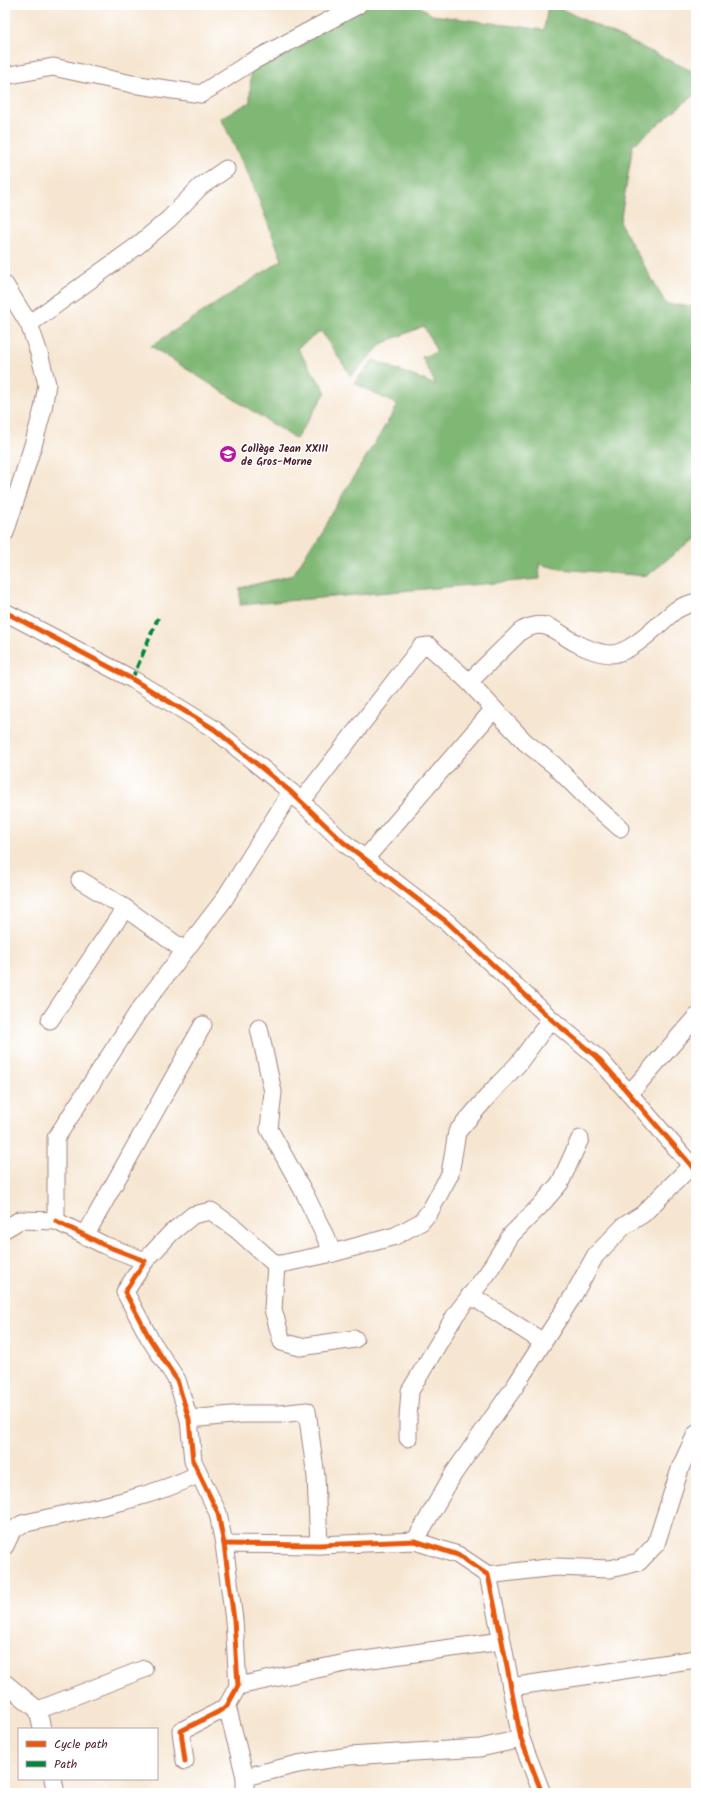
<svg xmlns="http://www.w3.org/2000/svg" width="701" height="1798" font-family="Kalam,sans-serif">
<rect width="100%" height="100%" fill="#fff"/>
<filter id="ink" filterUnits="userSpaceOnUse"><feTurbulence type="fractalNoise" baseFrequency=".025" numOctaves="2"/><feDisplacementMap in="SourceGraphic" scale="8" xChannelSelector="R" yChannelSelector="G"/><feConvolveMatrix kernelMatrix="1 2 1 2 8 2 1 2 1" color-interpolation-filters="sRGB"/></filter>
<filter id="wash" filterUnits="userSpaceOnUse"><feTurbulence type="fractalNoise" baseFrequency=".012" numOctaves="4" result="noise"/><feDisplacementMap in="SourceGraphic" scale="16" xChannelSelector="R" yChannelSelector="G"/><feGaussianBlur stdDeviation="0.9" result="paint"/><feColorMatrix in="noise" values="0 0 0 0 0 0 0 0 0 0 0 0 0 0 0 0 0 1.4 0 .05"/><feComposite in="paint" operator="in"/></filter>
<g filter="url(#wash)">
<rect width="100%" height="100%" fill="#f6e6d1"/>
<polygon fill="#7fb774" stroke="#646b50" points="364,5 418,5 432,15 544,30 548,5 553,5 696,73 696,93 633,145 620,223 666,304 696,307 696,536 647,576 560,569 539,564 540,579 240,605 240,588 293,575 398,405 354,383 373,360 436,385 422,357 437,352 424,326 383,343 351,376 321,331 297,348 326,392 296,439 151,346 282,260 254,187 221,118 250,102 251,62"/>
</g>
<g filter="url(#ink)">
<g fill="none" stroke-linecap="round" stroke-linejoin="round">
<g stroke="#a0827e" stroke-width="19">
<g id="minor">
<polyline points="5,76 53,67 132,84 201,94 251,62 358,5"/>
<polyline points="5,285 29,324 39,353 47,384 43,409 34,442 5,533"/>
<polyline points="29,324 137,246 169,219 200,187 226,169"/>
<polyline points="5,612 132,679 214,729 291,792 343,842 447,922 551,1019 600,1060 696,1171"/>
<path d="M469,682L521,631C547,617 555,632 576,643C585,648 600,654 611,654C632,654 660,622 676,610C682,606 690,604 696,602"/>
<polyline points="301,802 421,647 429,646 469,682 494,709"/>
<polyline points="364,860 494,709 525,742 554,765 593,804 620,828"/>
<polyline points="80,880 125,908 185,951"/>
<polyline points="50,1020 125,908"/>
<polyline points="259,1028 273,1092 269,1129 306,1196 333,1253"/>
<polyline points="630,1093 696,1017"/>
<polyline points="56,1221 104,1245 145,1261 125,1292 150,1339 177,1380 189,1419 193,1461 218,1513 224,1544 234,1620 238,1686 227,1706 218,1712 181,1731 185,1761"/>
<polyline points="5,1229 20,1220 56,1221 56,1138 138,1012 223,901 291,792"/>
<polyline points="85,1236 203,1025"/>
<polyline points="145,1261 171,1233 193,1215 211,1211 236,1229 276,1265 333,1253 395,1236 421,1222 430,1211 450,1174 457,1132 495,1088 518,1064 551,1019"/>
<polyline points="276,1265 273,1309 282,1342 300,1347 355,1339"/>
<polyline points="470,1295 543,1342"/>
<polyline points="189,1419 243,1414 279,1414 307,1411 316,1477 319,1545"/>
<polyline points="408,1438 408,1418 410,1391 456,1314 487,1274 511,1235 540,1206 560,1183 580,1139"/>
<polyline points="415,1541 454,1473 515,1386 573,1296 595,1256 624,1226 643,1214 691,1166"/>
<polyline points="224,1544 319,1545 415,1541 458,1555 488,1575 502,1641 521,1739 542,1793"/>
<path d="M5,1546L12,1531L22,1524C81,1510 144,1501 199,1474"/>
<polyline points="488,1575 555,1567 610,1569 639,1562 656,1544 681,1466 696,1434"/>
<polyline points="5,1683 38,1710 42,1729"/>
<polyline points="238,1686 350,1662 502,1641"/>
<polyline points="511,1687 696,1659"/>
<polyline points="227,1706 245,1777 245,1793"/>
<polyline points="38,1710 144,1669"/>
<polyline points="245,1777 298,1764 349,1756 480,1748 521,1739"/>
<polyline points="53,1779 56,1793"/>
</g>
</g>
<use href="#minor" stroke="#fff" stroke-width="17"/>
<polyline stroke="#00873e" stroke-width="4" stroke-dasharray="8 4" stroke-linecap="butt" points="132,679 158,618"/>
<g stroke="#fff" stroke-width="8">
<g id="cycleway">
<polyline points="5,612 132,679 214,729 291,792 343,842 447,922 551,1019 600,1060 696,1171"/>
<polyline points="56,1221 104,1245 145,1261 125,1292 150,1339 177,1380 189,1419 193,1461 218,1513 224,1544 234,1620 238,1686 227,1706 218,1712 181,1731 185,1761"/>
<polyline points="224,1544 319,1545 415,1541 458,1555 488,1575 502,1641 521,1739 542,1793"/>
</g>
</g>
<use href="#cycleway" stroke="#e8590c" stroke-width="5"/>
</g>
</g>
<defs>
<g id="school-disc" transform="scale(0.9)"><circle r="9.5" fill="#b5179e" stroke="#fff"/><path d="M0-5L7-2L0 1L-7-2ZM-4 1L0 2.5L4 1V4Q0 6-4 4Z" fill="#fff"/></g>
</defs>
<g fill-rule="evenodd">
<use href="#school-disc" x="228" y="454"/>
</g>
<g text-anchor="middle" stroke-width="3" stroke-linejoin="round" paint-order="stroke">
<g font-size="11" font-weight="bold" fill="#4a1f2b" stroke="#fff" text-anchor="start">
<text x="241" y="452">Collège Jean XXIII<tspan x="241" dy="13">de Gros-Morne</tspan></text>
</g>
</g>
<rect width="701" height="1798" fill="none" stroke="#fff" stroke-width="20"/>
<rect x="18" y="1728" width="140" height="52" fill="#ffffff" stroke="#b7a5aa"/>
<rect x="26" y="1741" width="20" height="6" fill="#e8590c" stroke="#b7a5aa"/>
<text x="54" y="1748" font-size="12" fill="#4a1f2b">Cycle path</text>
<rect x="26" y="1761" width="20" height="6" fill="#00873e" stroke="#b7a5aa"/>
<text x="54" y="1768" font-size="12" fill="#4a1f2b">Path</text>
</svg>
